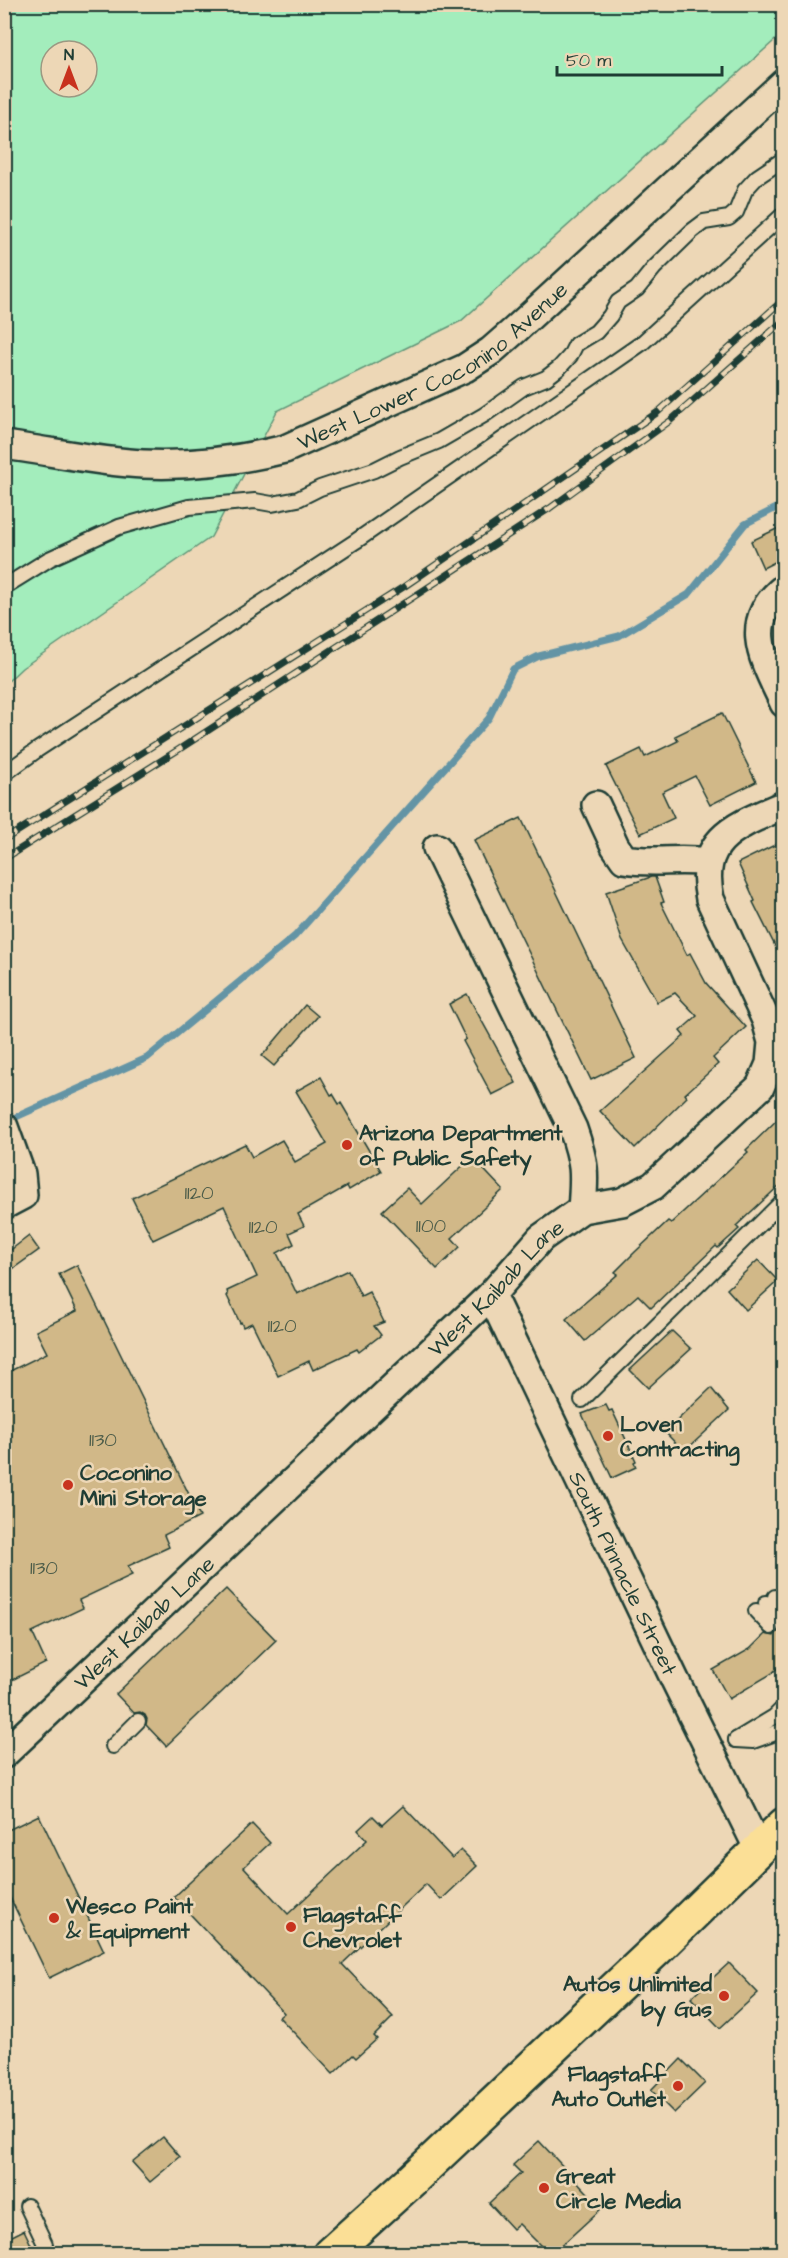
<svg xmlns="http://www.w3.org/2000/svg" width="788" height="2258" font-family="'Architects Daughter',sans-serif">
<rect width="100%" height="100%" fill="#edd7b6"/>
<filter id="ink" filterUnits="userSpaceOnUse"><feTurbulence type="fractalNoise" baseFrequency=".0167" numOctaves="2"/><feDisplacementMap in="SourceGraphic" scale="12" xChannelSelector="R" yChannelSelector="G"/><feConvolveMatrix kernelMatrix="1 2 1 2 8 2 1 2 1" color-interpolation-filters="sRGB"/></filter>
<g filter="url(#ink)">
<path fill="#a3edbc" stroke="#619578" stroke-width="1.5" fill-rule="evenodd" d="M5,5H783V33L461,321L277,411L211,537L22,668L5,684ZM51,51H87V87H51Z"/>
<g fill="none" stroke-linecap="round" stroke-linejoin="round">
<polyline stroke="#6394a5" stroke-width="7" points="7,1121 147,1058 295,936 489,718 513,669 539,656 619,636 689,594 745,524 784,504"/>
</g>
<g fill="#d1b888" stroke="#1f3d34" stroke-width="1.5">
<polygon points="783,526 783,558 763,568 751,541"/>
<polygon points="722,713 756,782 710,805 695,776 662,792 674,818 640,834 606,766 641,749 645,757 678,741 675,736"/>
<polygon points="521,818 636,1058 591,1080 474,840"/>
<polygon points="783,841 783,962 753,902 755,901 738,863"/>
<polygon points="651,877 655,877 664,902 661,903 687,955 690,953 706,983 746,1027 713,1058 718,1064 685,1094 687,1097 635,1148 600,1111 684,1036 680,1031 697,1016 675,993 657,1002 622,940 606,892"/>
<polygon points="467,994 516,1083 492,1095 463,1041 466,1039 449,1004"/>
<polygon points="305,1005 318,1016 274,1066 262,1056"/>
<polygon points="321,1077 331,1095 333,1094 339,1104 341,1103 381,1171 349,1190 347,1186 298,1214 304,1226 289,1233 294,1244 277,1253 297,1294 348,1270 361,1296 369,1292 384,1322 374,1326 381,1335 359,1352 357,1349 313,1370 309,1361 278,1376 252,1323 243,1327 241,1322 240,1323 227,1296 228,1295 227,1291 257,1277 224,1206 153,1240 132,1198 245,1144 252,1157 282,1140 295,1162 327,1144 296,1091"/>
<polygon points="783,1114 783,1182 736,1226 739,1229 718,1248 716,1246 651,1308 638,1295 585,1341 566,1319 618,1274 615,1272 635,1252 668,1221 671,1223 748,1152 746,1150"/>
<polygon points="472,1157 503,1190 452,1238 460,1247 437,1269 382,1211 407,1188 422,1204"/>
<polygon points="29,1236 39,1250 4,1275 4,1255"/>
<polygon points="758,1260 778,1281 746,1310 727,1289"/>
<polygon points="77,1265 200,1517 164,1535 169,1547 128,1566 132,1575 79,1600 83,1608 32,1632 46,1663 4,1684 4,1374 47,1353 36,1331 77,1311 59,1274"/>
<polygon points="672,1331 691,1349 648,1388 630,1370"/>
<polygon points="711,1388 729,1410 684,1452 665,1432"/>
<polygon points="606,1405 609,1411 612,1410 636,1461 634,1462 636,1467 612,1478 582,1414"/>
<polygon points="226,1589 276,1640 166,1746 146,1725 147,1719 145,1715 140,1712 134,1713 116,1694"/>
<polygon points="783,1627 783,1663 771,1674 729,1699 713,1670 750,1649 765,1634 774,1636 780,1628"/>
<polygon points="403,1806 452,1858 461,1850 477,1866 441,1900 426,1884 342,1964 393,2017 374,2036 377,2039 356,2058 353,2055 333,2074 279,2017 284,2013 174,1897 252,1824 270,1843 244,1867 288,1914 367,1840 358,1830 373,1816 382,1825"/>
<polygon points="39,1815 104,1951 49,1978 4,1885 4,1832"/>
<polygon points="729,1963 758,1993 720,2028 691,1998"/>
<polygon points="681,2059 705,2083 674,2113 651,2090"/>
<polygon points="163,2137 180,2157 150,2182 132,2162"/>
<polygon points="539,2141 602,2208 553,2253 548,2253 519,2224 513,2229 489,2203 521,2173 513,2165"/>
<polygon points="24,2230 35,2253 4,2253 4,2240"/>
</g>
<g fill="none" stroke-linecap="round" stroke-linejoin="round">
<g stroke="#1f3d34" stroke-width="18">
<g id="lane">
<polyline points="4,587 49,559 119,527 189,507 255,501 272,504 298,499 320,488 374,470 400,457 439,441 484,415 524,387 546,378 559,368 570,356 576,344 596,332 610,316 618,302 637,289 654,268 692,231 704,222 729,218 736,212 745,190 757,177 784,159"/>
<polyline points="4,774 37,750 356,541 642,343 784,214"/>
<polyline points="582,1400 784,1200"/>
<polyline points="775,1597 784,1606"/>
<polyline points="766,1603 780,1619"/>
<polyline points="756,1611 771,1627"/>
<polyline points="736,1740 774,1717 784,1707"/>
<polyline points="736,1740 753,1741 784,1730"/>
<polyline points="113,1746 138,1721"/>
<polyline points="27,2206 45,2244"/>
</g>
</g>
<g stroke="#1f3d34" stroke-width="32">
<g id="street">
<path id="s1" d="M4,445C49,451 99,462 143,464C190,466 240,460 285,449L465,368L491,351L515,330L784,83"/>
<path d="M784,588C740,623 765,662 784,703"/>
<path d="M596,805L615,846L624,859C652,864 680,858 708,862"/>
<path d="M437,848L573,1129C585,1163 585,1173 582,1209"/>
<polyline points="4,1127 21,1174 23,1195 4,1205"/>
<path id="s2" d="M491,1295L675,1680L759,1850"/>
<path id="s3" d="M4,1754L491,1295L541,1238L582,1209L622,1202L653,1186L760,1087L770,1064L772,1042L766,1020L710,899C697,838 736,826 784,805"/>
</g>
</g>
<g stroke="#1f3d34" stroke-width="38">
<polyline id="primary" points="330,2254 413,2179 657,1949 784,1825"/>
</g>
<use href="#lane" stroke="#edd7b6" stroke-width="14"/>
<use href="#street" stroke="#edd7b6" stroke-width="27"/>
<use href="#primary" stroke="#fbdf96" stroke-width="33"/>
<g stroke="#1f3d34" stroke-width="7">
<g id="rail">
<polyline points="4,840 405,586 658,412 784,299"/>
<polyline points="4,859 178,750 550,508 670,421 784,320"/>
</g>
</g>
<use href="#rail" stroke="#edd7b6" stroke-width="4.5" stroke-dasharray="14" stroke-linecap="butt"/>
</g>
</g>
<g fill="#c8321e" stroke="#edd7b6" stroke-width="2">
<circle cx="347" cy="1145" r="6"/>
<circle cx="608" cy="1436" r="6"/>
<circle cx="68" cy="1485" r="6"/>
<circle cx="54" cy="1918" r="6"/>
<circle cx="291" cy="1927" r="6"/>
<circle cx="724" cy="1996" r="6"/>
<circle cx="678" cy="2086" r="6"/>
<circle cx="544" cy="2188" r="6"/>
</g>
<g text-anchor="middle" stroke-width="5" stroke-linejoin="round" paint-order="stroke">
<g font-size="20" fill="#4c5c49">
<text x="199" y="1199">1120</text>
<text x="431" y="1232">1100</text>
<text x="263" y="1233">1120</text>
<text x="282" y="1332">1120</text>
<text x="103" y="1446">1130</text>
<text x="44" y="1574">1130</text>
</g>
<g font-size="22" fill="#1f3d34" stroke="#edd7b6">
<text dy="8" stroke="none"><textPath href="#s1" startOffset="454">West Lower Coconino Avenue</textPath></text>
<text dy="8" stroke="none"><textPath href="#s3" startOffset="678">West Kaibab Lane</textPath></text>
<text dy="8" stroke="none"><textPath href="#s2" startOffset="308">South Pinnacle Street</textPath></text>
<text dy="8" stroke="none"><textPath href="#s3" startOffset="192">West Kaibab Lane</textPath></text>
</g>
<g font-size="22" font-weight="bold" fill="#1f3d34" stroke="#edd7b6" text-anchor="start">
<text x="359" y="1140">Arizona Department<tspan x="359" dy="25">of Public Safety</tspan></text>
<text x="620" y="1431">Loven<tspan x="620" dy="25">Contracting</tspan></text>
<text x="80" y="1480">Coconino<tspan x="80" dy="25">Mini Storage</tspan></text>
<text x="66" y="1913">Wesco Paint<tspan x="66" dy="25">&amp; Equipment</tspan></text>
<text x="303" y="1922">Flagstaff<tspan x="303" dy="25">Chevrolet</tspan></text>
<text x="712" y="1991" text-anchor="end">Autos Unlimited<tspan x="712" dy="25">by Gus</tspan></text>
<text x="666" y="2081" text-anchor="end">Flagstaff<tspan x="666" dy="25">Auto Outlet</tspan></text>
<text x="556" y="2183">Great<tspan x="556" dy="25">Circle Media</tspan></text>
</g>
</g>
<rect width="788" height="2258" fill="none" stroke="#edd7b6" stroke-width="24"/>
<rect x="12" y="12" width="764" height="2234" fill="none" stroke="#1f3d34" stroke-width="2" filter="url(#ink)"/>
<g transform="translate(69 69)"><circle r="28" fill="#edd7b6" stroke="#9b9982" stroke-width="1.5"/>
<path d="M0-4.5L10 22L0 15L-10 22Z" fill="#c8321e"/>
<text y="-9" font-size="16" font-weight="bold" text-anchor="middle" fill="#1f3d34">N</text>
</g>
<path d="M557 66v9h165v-9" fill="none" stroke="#1f3d34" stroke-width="3"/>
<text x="566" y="66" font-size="18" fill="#1f3d34" stroke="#edd7b6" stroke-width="4.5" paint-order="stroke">50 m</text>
</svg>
